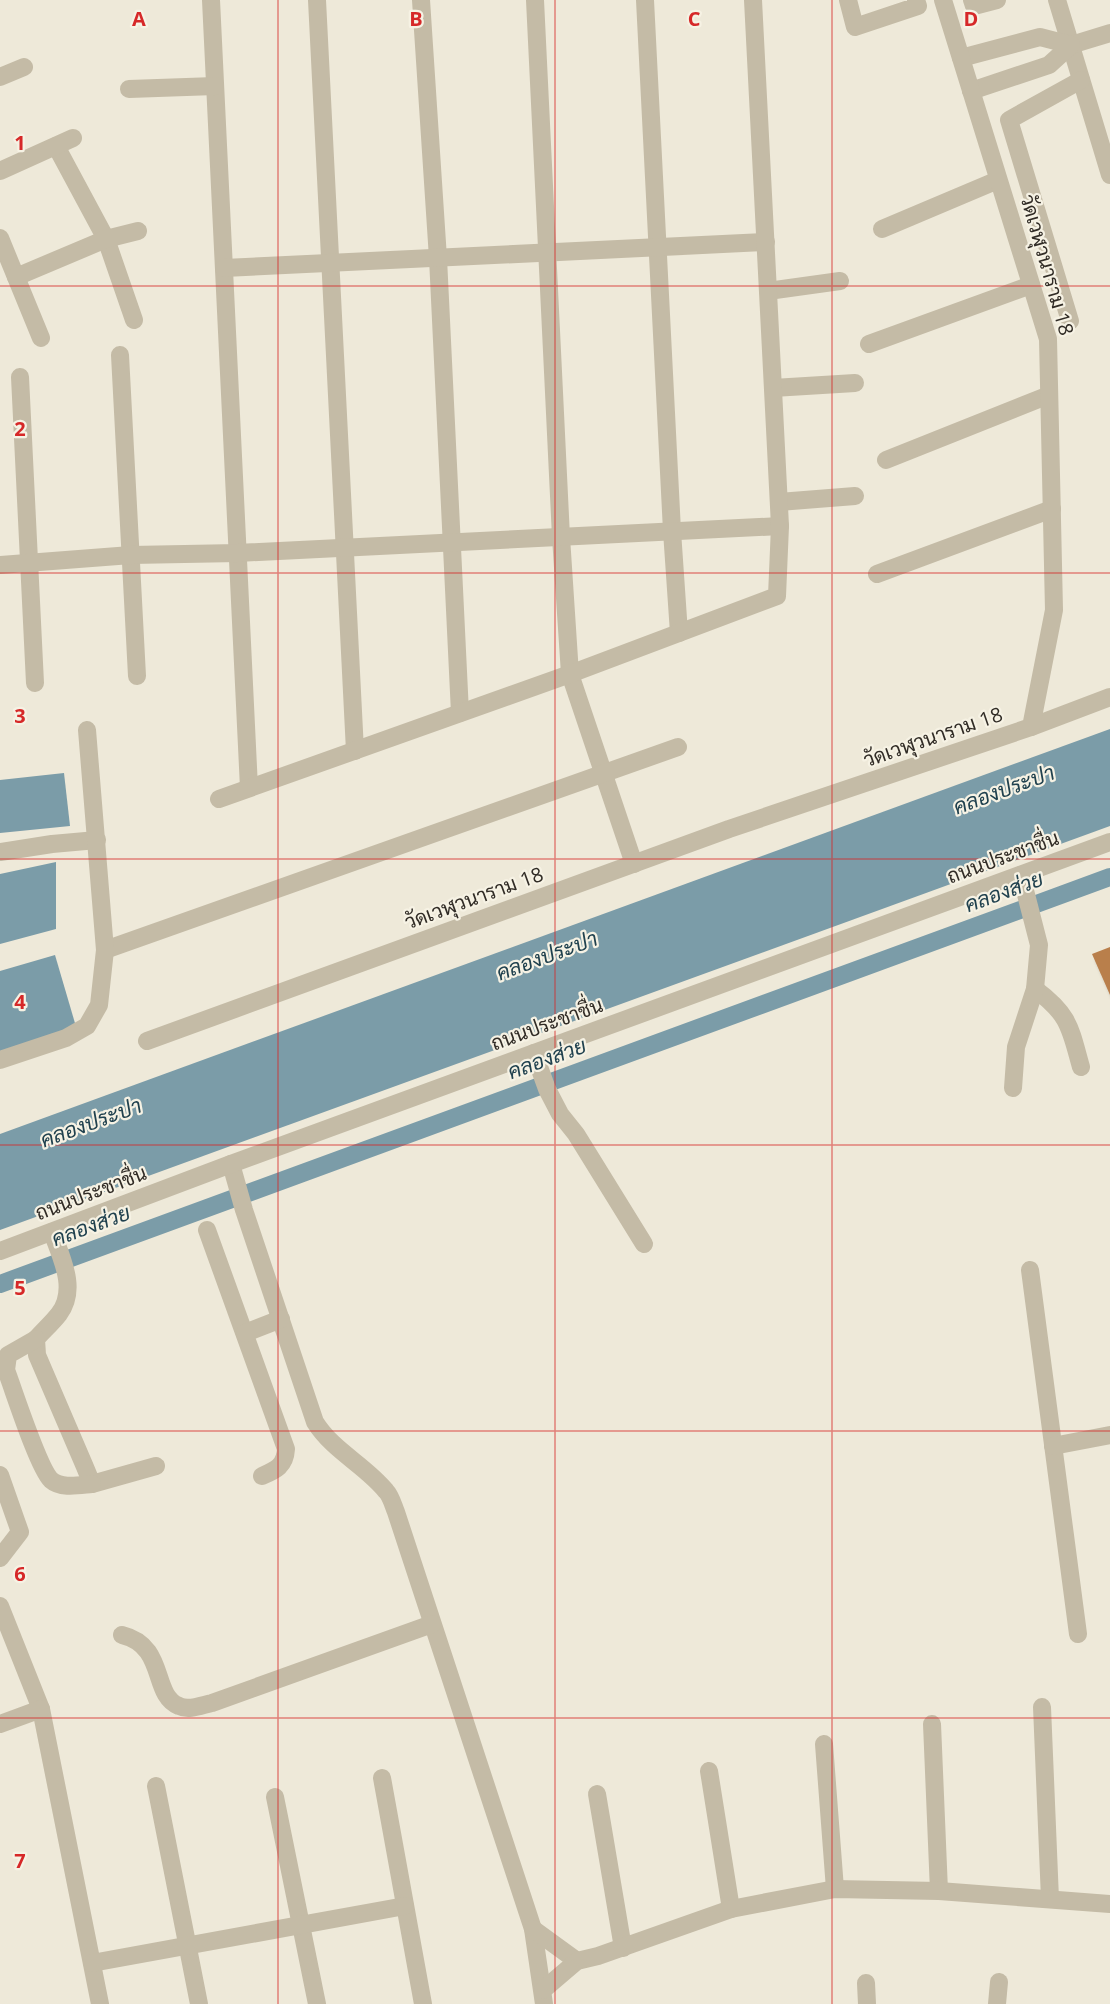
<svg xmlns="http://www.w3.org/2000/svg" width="1110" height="2004" font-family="'Open Sans',Sarabun,sans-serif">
<defs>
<filter id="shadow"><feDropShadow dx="3.5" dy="6" stdDeviation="1.5" flood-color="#0004"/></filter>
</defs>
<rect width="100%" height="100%" fill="#eee9d9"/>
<g fill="#7b9ca8">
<polygon points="1110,729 1110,826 0,1230 0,1134"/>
<polygon points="64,773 70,826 0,833 0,780"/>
<polygon points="56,862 56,929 0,944 0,874"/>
<polygon points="55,955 77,1030 0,1052 0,971"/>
</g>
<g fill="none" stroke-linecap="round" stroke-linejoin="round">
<polyline stroke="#7b9ca8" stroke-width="18" points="0,1284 1110,877"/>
</g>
<polygon fill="#b97f4c" filter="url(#shadow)" points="1110,947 1110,995 1092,954"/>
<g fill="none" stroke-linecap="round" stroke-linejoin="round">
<g stroke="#c4bba6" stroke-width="18">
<polyline points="211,0 249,788"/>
<polyline points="317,0 355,751"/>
<polyline points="421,0 438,258 460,713"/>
<polyline points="535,0 561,537 570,674 634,864"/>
<polyline points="645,0 672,531 679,633"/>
<polyline points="848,0 855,27 918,6 916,0"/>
<polyline points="972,0 974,6 997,0"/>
<polyline points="1057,0 1110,175"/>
<polyline points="1071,45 1110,33"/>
<polyline points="961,58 1040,37 1071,45 1049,65 971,91"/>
<polyline points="0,77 24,67"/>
<polyline points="129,89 215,86"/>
<polyline points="56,146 106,239 134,320"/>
<polyline points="0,171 73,138"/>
<polyline points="882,229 998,180"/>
<polyline points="0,238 41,338"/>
<polyline points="224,268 766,242"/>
<polyline points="16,277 106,239 138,231"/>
<polyline points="768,291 840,281"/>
<polyline points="1070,321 1009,120 1081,80"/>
<polyline points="869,344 1031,285"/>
<polyline points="120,355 137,676"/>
<polyline points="20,377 35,683"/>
<polyline points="773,388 855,383"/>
<polyline points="886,460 1049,395"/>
<polyline points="779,502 855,496"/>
<polyline points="0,565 131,555 238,553 780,526"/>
<polyline points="877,574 1052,509"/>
<polyline points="1031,727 1110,697"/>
<polyline points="219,799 570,674 777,596 780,526 753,0"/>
<polyline points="0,852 52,844 97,840"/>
<polyline points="105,950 678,747"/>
<path d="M1035,989C1070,1015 1070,1028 1081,1067"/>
<polyline points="147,1041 729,829 1031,727 1054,610 1048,339 943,0"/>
<polyline points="534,1053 547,1089 560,1114 576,1134 644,1244"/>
<polyline points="0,1060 66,1038 87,1026 99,1005 105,950 87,730"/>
<polyline points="1013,1088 1016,1047 1035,989 1039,945 1021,875"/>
<path d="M231,1164L244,1210L315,1422C333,1451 365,1465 386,1491C391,1496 393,1505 396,1512L533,1929L544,2004"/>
<path d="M207,1230L286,1449C285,1466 276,1470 262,1476"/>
<path d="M52,1232C61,1257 78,1289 59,1314C52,1323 43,1331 36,1339L37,1355L85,1467L92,1484L156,1466"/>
<polyline points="0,1251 231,1164 1110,842"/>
<polyline points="1030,1270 1078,1634"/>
<polyline points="245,1333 281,1319"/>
<path d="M36,1339L8,1355L6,1370C14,1391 38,1467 51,1480C61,1489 80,1485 92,1484"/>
<polyline points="1053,1446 1110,1435"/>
<polyline points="0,1475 20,1532 0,1558"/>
<polyline points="0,1606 41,1709 100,2004"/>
<path d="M122,1635C167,1646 151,1695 179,1706C189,1711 202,1705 212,1703L432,1624"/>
<polyline points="1042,1707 1050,1899"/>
<polyline points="0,1724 41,1709"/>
<polyline points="932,1724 939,1891"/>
<polyline points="824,1744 835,1889"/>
<polyline points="709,1771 731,1909"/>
<polyline points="382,1778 423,2004"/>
<polyline points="156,1786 199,2004"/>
<polyline points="597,1794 623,1948"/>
<polyline points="275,1797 317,2004"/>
<polyline points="533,1929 577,1961"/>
<polyline points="92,1963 405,1906"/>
<polyline points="866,1983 867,2004"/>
<polyline points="543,1990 577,1961 598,1956 731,1909 835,1889 939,1891 1110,1904"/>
<polyline points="997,2004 999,1982"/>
</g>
</g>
<path fill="none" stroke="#d62828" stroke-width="1.5" stroke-opacity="0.55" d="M278,0V2004M555,0V2004M832,0V2004M0,286H1110M0,573H1110M0,859H1110M0,1145H1110M0,1431H1110M0,1718H1110"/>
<g text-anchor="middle" stroke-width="4.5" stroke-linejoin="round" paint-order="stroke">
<g font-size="20" fill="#312c26" stroke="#f6f2e4">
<text transform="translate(1047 265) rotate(74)" y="7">วัดเวฬุวนาราม 18</text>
<text transform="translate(933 737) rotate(-19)" y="7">วัดเวฬุวนาราม 18</text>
<text transform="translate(1003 857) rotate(-20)" y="7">ถนนประชาชื่น</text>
<text transform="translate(474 898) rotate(-20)" y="7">วัดเวฬุวนาราม 18</text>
<text transform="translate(547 1024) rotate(-20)" y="7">ถนนประชาชื่น</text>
<text transform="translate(91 1193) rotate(-21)" y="7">ถนนประชาชื่น</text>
</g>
<g font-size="21" font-style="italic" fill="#20414e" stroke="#f6f2e4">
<text transform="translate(1004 790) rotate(-20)" y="7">คลองประปา</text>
<text transform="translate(1004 892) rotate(-20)" y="7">คลองส่วย</text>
<text transform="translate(547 956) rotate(-20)" y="7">คลองประปา</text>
<text transform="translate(547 1059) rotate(-20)" y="7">คลองส่วย</text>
<text transform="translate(91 1123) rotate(-20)" y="7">คลองประปา</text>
<text transform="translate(91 1226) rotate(-20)" y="7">คลองส่วย</text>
</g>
</g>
<g font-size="20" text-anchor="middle" font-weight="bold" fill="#d62828" stroke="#f6f2e4" stroke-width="4.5" stroke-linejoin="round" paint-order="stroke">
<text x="139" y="26">A</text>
<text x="416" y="26">B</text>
<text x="694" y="26">C</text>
<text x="971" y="26">D</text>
<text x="20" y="150">1</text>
<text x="20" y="436">2</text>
<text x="20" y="723">3</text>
<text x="20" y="1009">4</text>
<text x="20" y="1295">5</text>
<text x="20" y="1581">6</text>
<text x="20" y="1868">7</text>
</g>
</svg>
